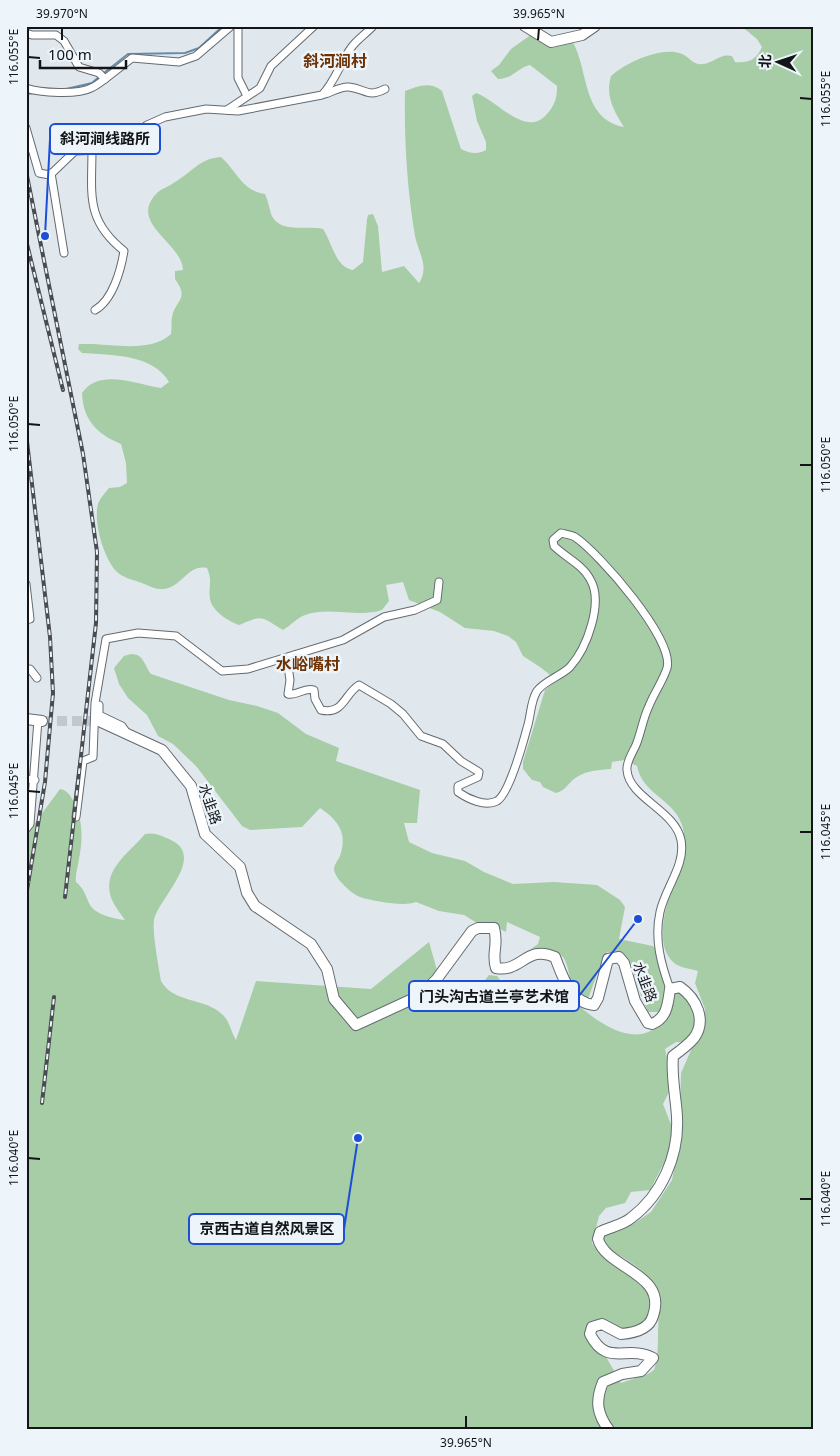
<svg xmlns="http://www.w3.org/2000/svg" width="840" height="1456" font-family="'Noto Sans','Noto Sans SC',sans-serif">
<rect width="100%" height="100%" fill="#e0e8ee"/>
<g fill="#a6cda5">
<path d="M741,26H814V1430H26V835L60,789C67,790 70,795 74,802C83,820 83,839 79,859C78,867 75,874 76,882C84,889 85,894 89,903C93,914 114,919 125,920C121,914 115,907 112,900C100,871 129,853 145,834C155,832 162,836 171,840C207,857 157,900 154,920C152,932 159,968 161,981C174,1004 205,997 223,1015C230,1022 231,1032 236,1040L256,981L371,989L429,942L448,1009C460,995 478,991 489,975L497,976L515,1000L522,999L552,985C564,989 569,997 579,1006C605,1028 644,1053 668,1014C673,1007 672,999 676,992L680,990L696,1012L693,1039L689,1043L676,1042L665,1049L668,1062L670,1090L663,1104L672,1127L670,1151L650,1190L631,1192L625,1203L606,1208L599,1216L592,1243C611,1275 661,1269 647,1321L628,1330C615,1327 600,1314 588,1325L621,1383L648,1374L654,1370C658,1358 658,1345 658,1332C661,1282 650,1271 607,1249L603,1238L607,1234L633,1224L651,1212L672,1180L679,1146L681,1073L702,1025L705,1009L695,983L698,971C689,968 679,968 673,962C646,936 680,874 685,843C685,799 644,800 637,766L625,760L612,762L611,769C600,770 587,770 577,777C568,782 567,790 556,793L543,787L540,782L532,780L523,769V762L545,690L553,683L549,674L540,667L523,656L516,642L508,636L494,631L465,628L440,612L409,600L403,582L386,585L389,601L382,610C357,618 330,606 305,615C297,618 290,626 283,630C261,617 264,614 239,625C228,621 212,611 210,599C208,586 213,582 207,568C188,564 182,587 164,589C156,590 149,586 142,583C134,580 123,578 117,572C104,559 93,522 98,504C100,498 106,492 109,488L120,487L127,483L126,463L121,444C97,434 83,420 82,393C99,368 136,384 161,388L169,382C153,354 111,355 82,353L78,349L79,344H87C114,344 151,353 171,334C172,328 171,322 172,317C175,300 190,300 175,279V271L183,270C182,242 126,223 158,192C163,188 170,186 175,182C194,171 198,159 221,157C236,170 242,191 265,194C268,200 269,207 271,214C279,234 306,225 323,229C332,242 335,267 353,270L363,262L367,219L368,215L373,214L378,226L382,272L404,266L419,283C430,267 418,252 415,236C407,189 404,138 405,91C418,86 430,81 442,91L461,149C468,153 478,155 486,150V142L477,121L472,96L476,93C497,100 526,139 547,114C555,105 557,98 557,86L530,65C517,68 513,79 498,79L491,71L499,65L511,49L532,34L572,41C589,68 581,119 624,127C614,111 605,96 611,76C625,63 660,47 679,53C689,55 692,66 703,64C714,63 720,53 732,56L735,62C749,63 756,60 762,47L757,39Z"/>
<path d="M131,654C144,654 144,665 151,674L229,700L257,706L278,713L306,734L339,748L336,761L420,790L417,823H404L409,842L432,853L465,861L484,872L513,884L554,882L597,885L620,900L625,907L619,939L653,946L657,951C661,970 670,994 659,1012H648C645,1004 641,997 639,990C631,970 636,951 607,952L603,958L588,999C554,988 587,944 531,949L538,944L540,937L507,922L506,932L492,925L477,923L464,915L439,911L416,902C405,907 372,901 360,897C352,894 338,881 335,873C332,867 337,862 340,856C348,833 338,820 320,808L302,827L250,830L242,826L196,766L173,744L158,736L147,715L128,698L119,684L114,668L124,656Z"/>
</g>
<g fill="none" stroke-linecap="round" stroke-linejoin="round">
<g stroke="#688ba8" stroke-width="2">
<polyline points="104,73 128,54 185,53 199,48 223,26"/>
<polyline points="66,89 92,83 100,76"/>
<polyline points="27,94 34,93"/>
</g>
<polyline stroke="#c1c8ce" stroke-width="10" stroke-dasharray="10 5" stroke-linecap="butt" points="42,721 99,721"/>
<g stroke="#636a70" stroke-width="9">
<g id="street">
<polyline points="238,26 238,78 247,96"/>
<polyline points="26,33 32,35 56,35 64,41 79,67 99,73 105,79 132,58 179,62 196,56 231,26"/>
<path d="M26,88C40,93 78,95 91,88C96,86 101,82 105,79"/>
<path d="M325,94C332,92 341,86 349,87C366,89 367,98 385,89"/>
<polyline points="227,110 260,88 271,66 314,26"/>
<path d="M26,128L39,173L50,175L75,151L98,150L128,141L147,125L165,117L206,109L238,111L322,95C335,82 340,63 351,48C356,40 366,34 373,26"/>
<path d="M92,149C92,194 85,220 124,251C121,269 113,300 95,310"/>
<polyline points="51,173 64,253"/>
<polyline points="26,584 30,619 26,620"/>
<path d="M295,655L288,666L290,680L288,694C297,696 304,687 314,690L315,699L321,710C344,715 344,694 359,685L391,704L403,714L421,736L443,744L461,761L479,772L478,777L458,786V792C468,799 485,807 497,801C509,794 523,743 527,728C531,717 530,702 537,691C544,681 561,676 570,667C587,648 604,602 590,579C583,565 565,557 554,546L553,540L561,533C565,534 571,535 575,537C599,553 675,640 667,668C663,681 654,693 649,706C643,718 641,733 636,745C633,752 626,762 627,770C629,798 675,810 681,840C686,865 665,888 660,912C654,939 661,964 670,989"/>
<polyline points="26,670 30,669 37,678"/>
<polyline points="99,705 99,715 122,726 127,733"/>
<polyline points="26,779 35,780"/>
<polyline points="76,817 83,761 93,757 95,703 106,639 138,633 176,636 222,671 248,669 343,640 384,617 415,610 437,600 439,582"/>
<polyline points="26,829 30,824 38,720"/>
</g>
</g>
<g stroke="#636a70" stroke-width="12">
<g id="secondary">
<polyline points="525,26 551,42 582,35 595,26"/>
<polyline points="26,719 42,721"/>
<path d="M99,721L162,750L191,786L205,834L240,867L247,893L255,906L311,944L327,969L334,999L356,1025L419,996L436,980L472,931L478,928H494C499,946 491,953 496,968C521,973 527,944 555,957C562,975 570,1003 594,1005L598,998L608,959L619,957L624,963L635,1001L648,1023L652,1024C667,1018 668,1004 670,989L680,987C696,998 707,1020 694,1038C688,1045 680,1051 673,1056C671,1077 676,1097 677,1117C679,1155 662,1195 631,1218C623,1225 610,1227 600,1232L598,1239C606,1269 668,1273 653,1316C649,1330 634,1333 621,1334L602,1324L592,1327L590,1334C607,1368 627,1344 653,1358L641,1371L622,1374L603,1382C595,1401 597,1414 609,1430"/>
</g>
</g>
<use href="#street" stroke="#fff" stroke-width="7"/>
<use href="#secondary" stroke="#fff" stroke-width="10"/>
<g stroke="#494c50" stroke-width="4">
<g id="rail">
<polyline points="26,171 83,454 97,552 96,623 65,897"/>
<polyline points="26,240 63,390"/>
<polyline points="26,433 50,637 53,693 45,782 27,890"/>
<polyline points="42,1103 54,997"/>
</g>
</g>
<use href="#rail" stroke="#edf5fb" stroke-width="2" stroke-dasharray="5.5" stroke-linecap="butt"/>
</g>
<path fill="none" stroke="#131518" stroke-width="2" d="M62,40V28M538,40L539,28M28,57L40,58M800,98L812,99M28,424L40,425M800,465H812M28,791L40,792M800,832H812M28,1158L40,1159M800,1199H812M466,1428V1416"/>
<g text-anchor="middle" stroke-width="5" stroke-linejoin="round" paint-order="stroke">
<g font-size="14" fill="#131518" stroke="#edf5fb">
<text transform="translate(210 804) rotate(71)" y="5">水韭路</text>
<text transform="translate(645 982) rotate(69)" y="5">水韭路</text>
</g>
<g font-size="16" font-weight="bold" fill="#6d3103" stroke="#edf5fb">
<text x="335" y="67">斜河涧村</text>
<text x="308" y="670">水峪嘴村</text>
</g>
</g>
<path fill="none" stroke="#1d4ed8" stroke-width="2" d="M45 236L50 139M638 919L579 996M358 1138L344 1229"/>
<g fill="#1d4ed8" stroke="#edf5fb" stroke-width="2">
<circle cx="45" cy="236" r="5"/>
<circle cx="638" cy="919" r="5"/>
<circle cx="358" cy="1138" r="5"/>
</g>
<g fill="#edf5fb" stroke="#1d4ed8" stroke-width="2">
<rect x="50" y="124" width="110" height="30" rx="5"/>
<rect x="409" y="981" width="170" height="30" rx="5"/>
<rect x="189" y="1214" width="155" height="30" rx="5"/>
</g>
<g font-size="15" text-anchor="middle" font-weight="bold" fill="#131518">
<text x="105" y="144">斜河涧线路所</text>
<text x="494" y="1002">门头沟古道兰亭艺术馆</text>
<text x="267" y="1234">京西古道自然风景区</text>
</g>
<rect width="840" height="1456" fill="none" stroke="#edf5fb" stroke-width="55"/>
<g transform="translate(778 62) rotate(273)" stroke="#edf5fb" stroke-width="4" paint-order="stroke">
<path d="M0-4L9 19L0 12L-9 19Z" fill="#131518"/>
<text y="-8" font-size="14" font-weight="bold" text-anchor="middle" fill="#131518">北</text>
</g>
<path d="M40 60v8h86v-8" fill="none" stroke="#131518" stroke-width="2.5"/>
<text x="48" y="60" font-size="15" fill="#131518" stroke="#edf5fb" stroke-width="4" paint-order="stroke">100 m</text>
<rect x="28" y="28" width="784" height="1400" fill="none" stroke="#131518" stroke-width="2"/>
<g font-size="12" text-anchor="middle" fill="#131518">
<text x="62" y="18">39.970°N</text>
<text x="539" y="18">39.965°N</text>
<text transform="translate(14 57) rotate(-90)" y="4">116.055°E</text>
<text transform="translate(826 99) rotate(-90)" y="4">116.055°E</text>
<text transform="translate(14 424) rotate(-90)" y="4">116.050°E</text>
<text transform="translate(826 465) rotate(-90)" y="4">116.050°E</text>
<text transform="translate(14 791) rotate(-90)" y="4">116.045°E</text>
<text transform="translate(826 832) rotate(-90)" y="4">116.045°E</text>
<text transform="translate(14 1158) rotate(-90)" y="4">116.040°E</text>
<text transform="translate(826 1199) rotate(-90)" y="4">116.040°E</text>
<text x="466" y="1447">39.965°N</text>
</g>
</svg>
